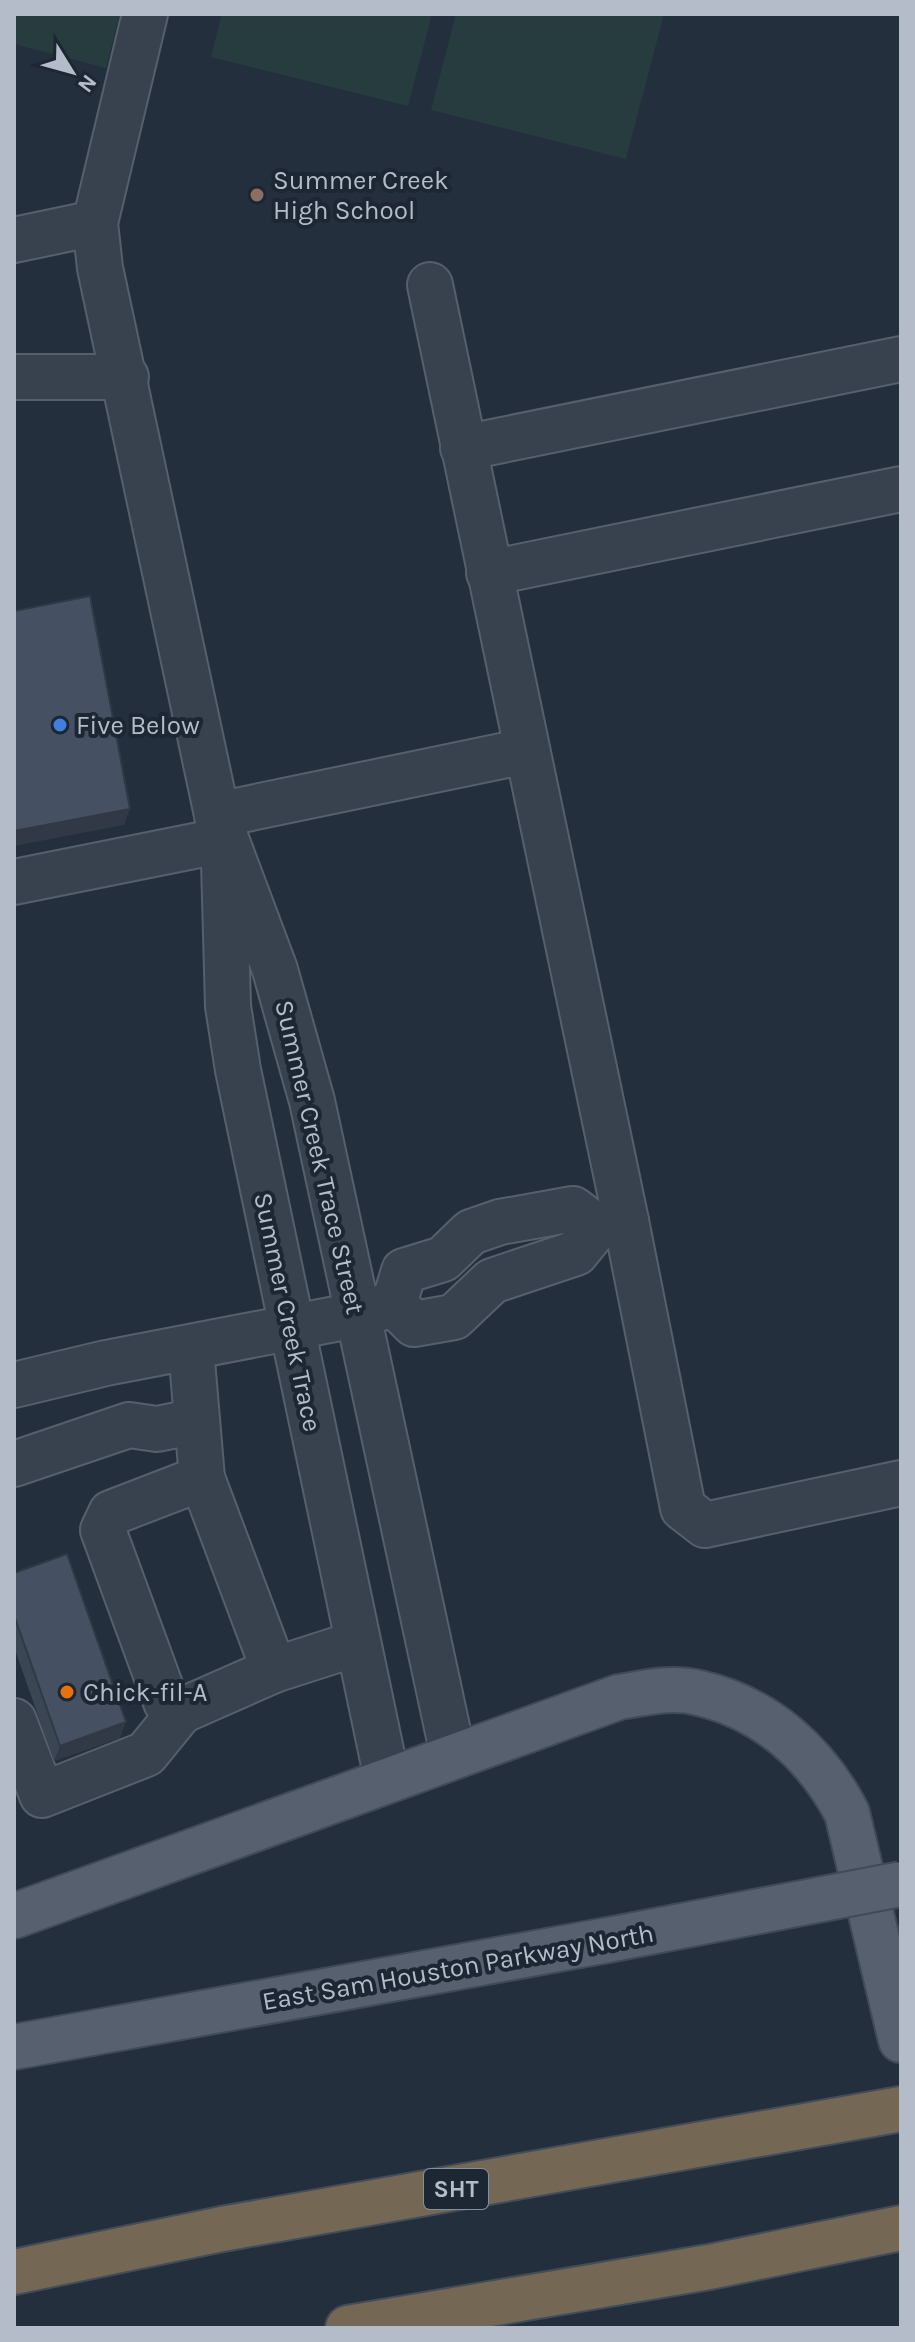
<svg xmlns="http://www.w3.org/2000/svg" width="915" height="2342" font-family="Karla,sans-serif">
<rect width="100%" height="100%" fill="#242f3e"/>
<g fill="#263c3f">
<polygon points="14,14 120,14 106,68 14,44"/>
<polygon points="222,14 432,14 408,106 211,57"/>
<polygon points="456,14 664,14 626,159 431,110"/>
</g>
<g fill="none" stroke-linecap="round" stroke-linejoin="round">
<g stroke="#565f6c" stroke-width="48">
<g id="minor">
<polyline points="145,14 95,223 100,268 217,815 275,970 312,1101 453,1755"/>
<polyline points="14,240 95,223"/>
<polyline points="430,285 626,1221 683,1508 705,1525 901,1483"/>
<polyline points="14,377 126,377"/>
<polyline points="463,448 901,359"/>
<polyline points="489,573 901,489"/>
<polyline points="217,815 526,751"/>
<polyline points="224,863 228,1006 238,1070 387,1779"/>
<polyline points="14,882 224,840"/>
<polyline points="394,1304 414,1324 454,1317 492,1281 576,1253 597,1227 626,1221"/>
<polyline points="394,1304 404,1271 443,1259 471,1232 500,1222 573,1209 597,1227"/>
<polyline points="191,1349 202,1478 274,1670"/>
<polyline points="14,1385 106,1363 356,1315 394,1304"/>
<polyline points="14,1464 129,1425 157,1429 197,1421"/>
<polyline points="202,1478 111,1513 103,1530 166,1702 181,1711 274,1670 358,1643"/>
<polyline points="14,1721 42,1795 146,1754 181,1711"/>
</g>
</g>
<g stroke="#414a57" stroke-width="48">
<g id="major">
<path d="M14,1916L619,1697C645,1693 673,1686 699,1693C765,1708 816,1753 847,1813L901,2040"/>
<polyline points="14,2047 608,1940"/>
</g>
</g>
<g stroke="#434c59" stroke-width="48">
<g id="highway">
<polyline points="14,2272 222,2229 901,2109"/>
<polyline points="348,2328 709,2267 901,2228"/>
</g>
</g>
<use href="#minor" stroke="#38414e" stroke-width="44"/>
<use href="#major" stroke="#56606e" stroke-width="44"/>
<use href="#highway" stroke="#746855" stroke-width="44"/>
<g stroke="#414a57" stroke-width="48" stroke-linecap="butt">
<polyline id="major-bridge" points="608,1940 901,1884"/>
</g>
<use href="#major-bridge" stroke="#56606e" stroke-width="44"/>
</g>
<polygon fill="#3b4654" points="14,1573 120,1738 54,1761 14,1647"/>
<g fill="#303945">
<polygon points="130,809 124,825 14,846 14,831"/>
<polygon points="126,1722 120,1738 54,1761 60,1746"/>
</g>
<g fill="#455162" stroke="#303945" stroke-width="2">
<polygon points="90,596 130,809 14,831 14,611"/>
<polygon points="67,1554 126,1722 60,1746 14,1615 14,1573"/>
</g>
<circle fill="#8d6e63" stroke="#1d2633" stroke-width="3" cx="257" cy="195" r="8"/>
<circle fill="#3f7fe0" stroke="#1d2633" stroke-width="3" cx="60" cy="725" r="8"/>
<circle fill="#e8710a" stroke="#1d2633" stroke-width="3" cx="67" cy="1692" r="8"/>
<g text-anchor="middle" stroke-width="8" stroke-linejoin="round" paint-order="stroke">
<rect fill="#1d2633" stroke="#878f9c" stroke-width="2" x="424" y="2169" width="64" height="40" rx="6"/>
<g font-size="24" font-weight="bold" fill="#b4bcc9">
<text x="456" y="2197">SHT</text>
</g>
<g font-size="26" fill="#b4bcc9" stroke="#1d2633" text-anchor="start">
<text x="273" y="189">Summer Creek<tspan x="273" dy="30">High School</tspan></text>
<text x="76" y="734">Five Below</text>
<text x="83" y="1701">Chick-fil-A</text>
</g>
<g font-size="26" fill="#b4bcc9" stroke="#1d2633">
<text transform="translate(320 1157) rotate(77)" y="9">Summer Creek Trace Street</text>
<text transform="translate(288 1312) rotate(78)" y="9">Summer Creek Trace</text>
<text transform="translate(458 1967) rotate(-10)" y="9">East Sam Houston Parkway North</text>
</g>
</g>
<rect width="915" height="2342" fill="none" stroke="#b4bcc9" stroke-width="32"/>
<g transform="translate(72 72) rotate(127)" stroke="#1d2633" stroke-width="6" paint-order="stroke">
<path d="M0-6L14 30L0 20L-14 30Z" fill="#b4bcc9"/>
<text y="-12" font-size="22" font-weight="bold" text-anchor="middle" fill="#b4bcc9">N</text>
</g>
</svg>
